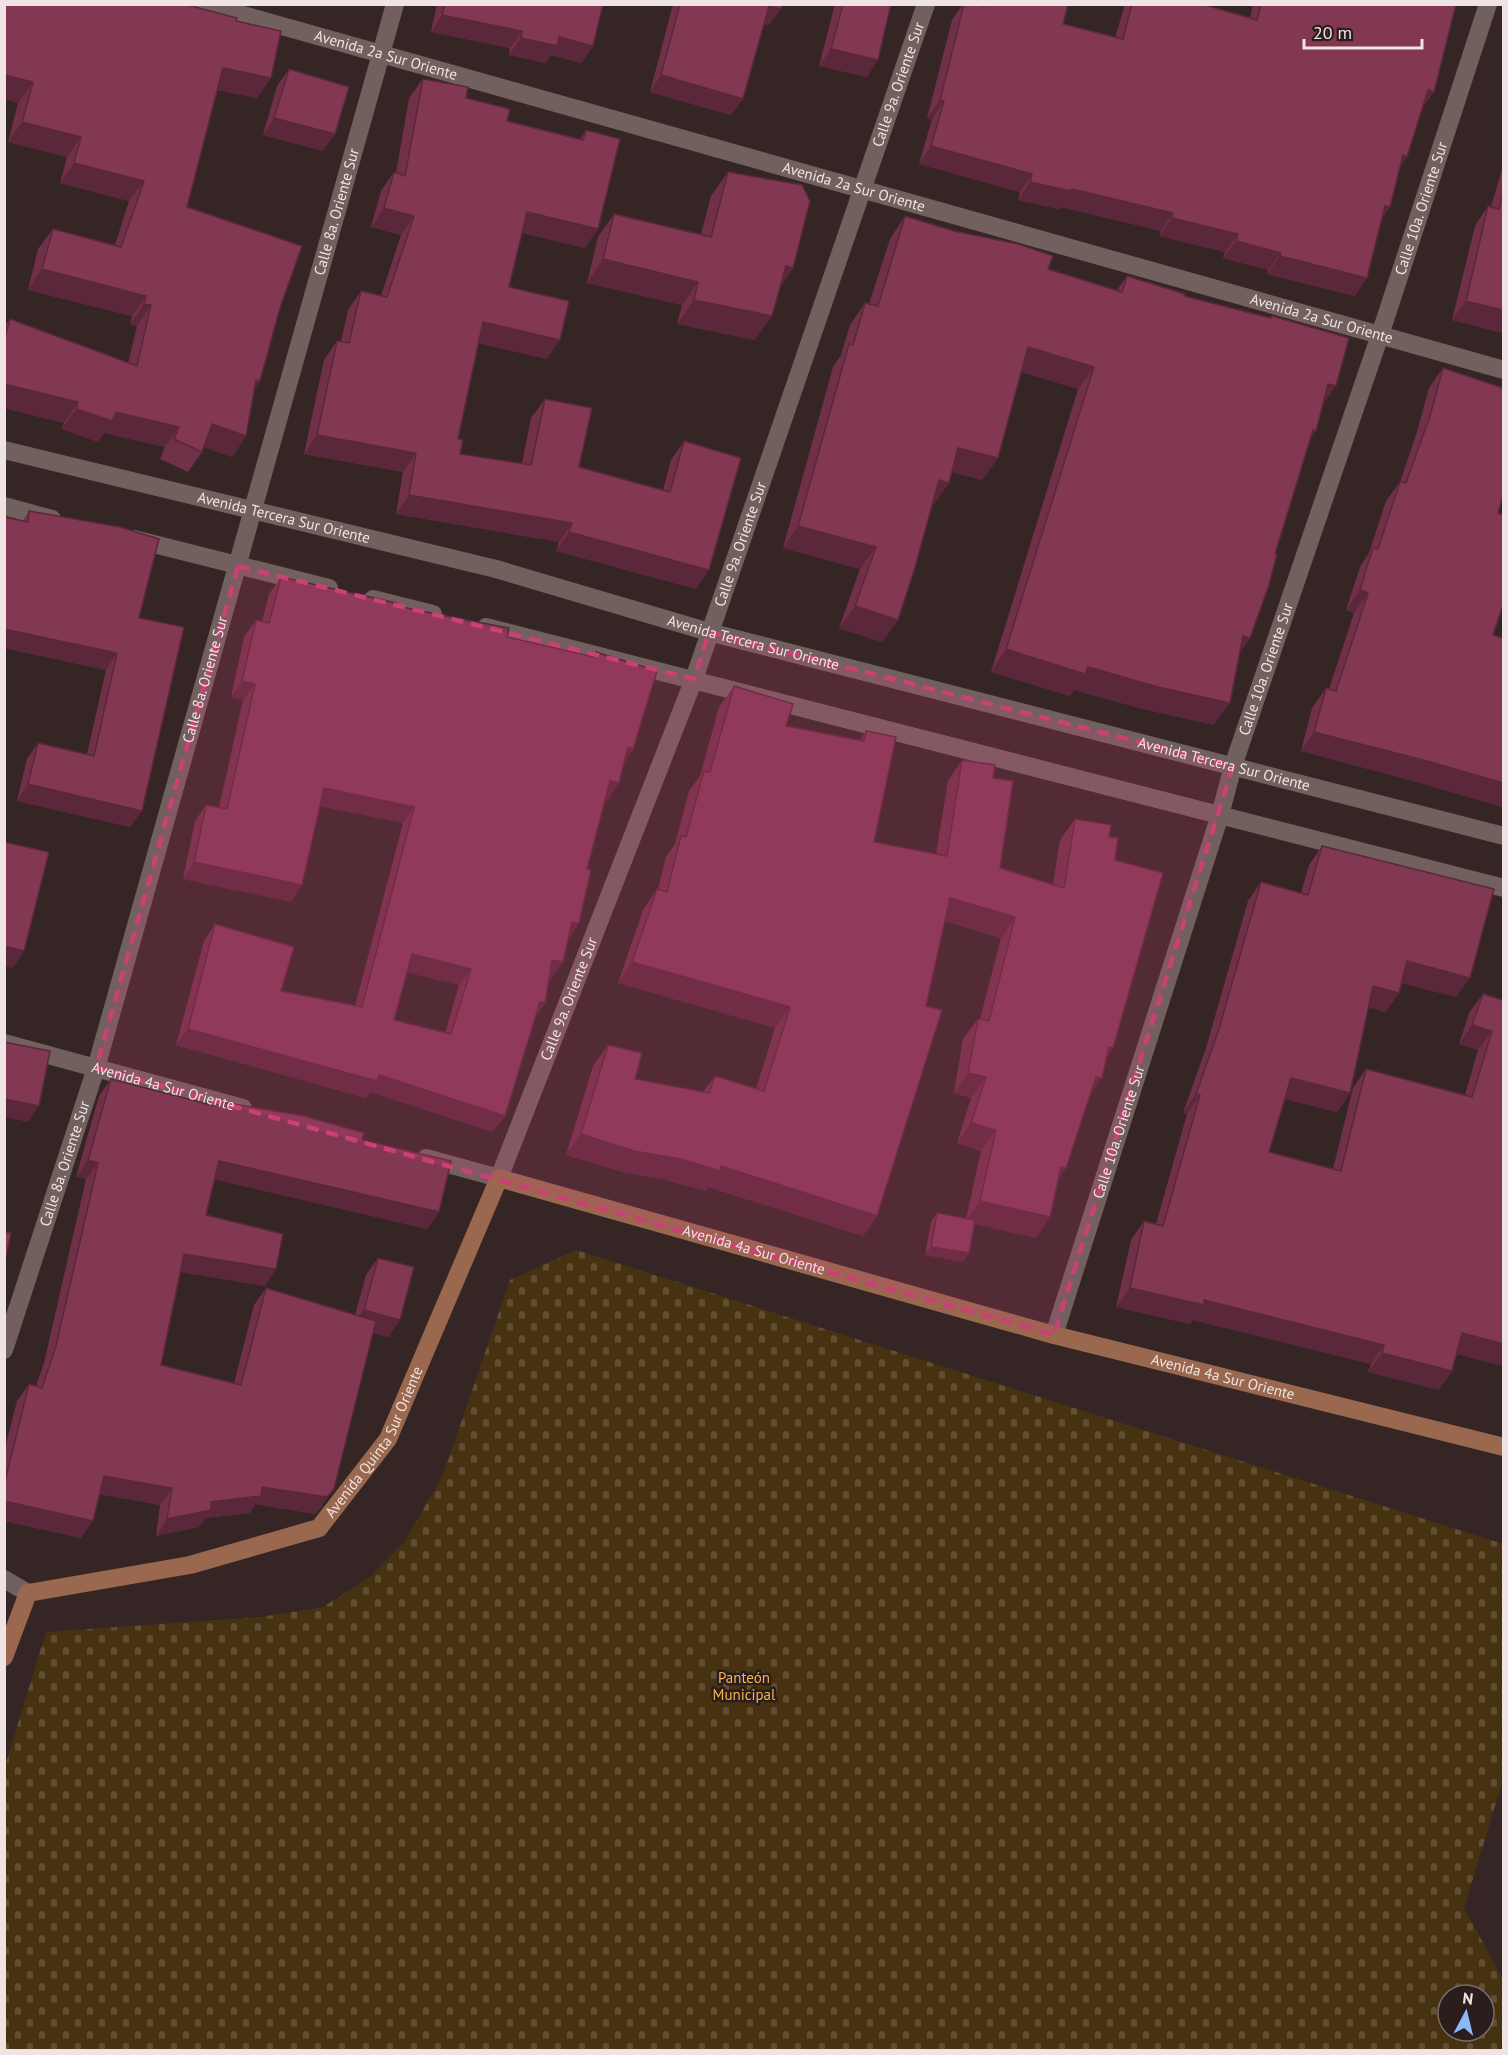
<svg xmlns="http://www.w3.org/2000/svg" width="1508" height="2055" font-family="'PT Sans',sans-serif">
<defs>
<pattern id="cemetery-stones" width="16" height="16" patternUnits="userSpaceOnUse" patternTransform="scale(1.5)"><rect width="16" height="16" fill="#463111"/><path d="M2 7V4a2 2 0 0 1 4 0v3zM10 15v-3a2 2 0 0 1 4 0v3z" fill="#614f34"/></pattern>
</defs>
<rect width="100%" height="100%" fill="#352625"/>
<path fill="url(#cemetery-stones)" fill-rule="evenodd" d="M576,1250L1503,1544V1780L1464,1908L1503,1979V2042L1500,2050H5V1766L46,1632L260,1617L323,1607L370,1577L405,1541L443,1475L510,1280ZM1448,1995H1484V2031H1448Z"/>
<g fill="none" stroke-linecap="round" stroke-linejoin="round">
<g stroke="#72605e" stroke-width="18">
<path id="s1" d="M204,4L1504,370"/>
<path id="s2" d="M4,450L496,569L709,632L1504,836"/>
<polyline points="4,506 52,519"/>
<polyline points="134,539 329,588"/>
<polyline points="373,599 433,614"/>
<polyline points="486,627 1504,888"/>
<path id="s3" d="M4,1043L243,1108"/>
<path id="s4" d="M426,1158L499,1178L694,679L926,4"/>
<path id="s5" d="M1054,1335L1220,815L1233,766L1380,335L1488,4"/>
<path id="s6" d="M4,1350L96,1068L395,4"/>
<polyline points="4,1579 28,1593"/>
</g>
<path stroke="#99684e" stroke-width="18" id="s7" d="M4,1657L28,1593L190,1565L319,1528L388,1439L499,1178L1054,1335L1504,1447"/>
</g>
<g fill="#703047" fill-rule="evenodd">
<polygon points="4,4 236,21 271,78 257,98 217,90 187,207 280,308 254,390 246,436 232,457 204,447 202,452 188,472 160,459 165,447 104,433 98,442 62,429 64,423 4,408 4,327 10,319 128,363 137,326 130,324 132,316 28,290 38,249 53,229 115,245 129,201 60,183 67,157 8,142 18,103 4,99"/>
<polygon points="437,4 603,4 593,46 581,63 551,55 545,63 509,55 510,48 431,32"/>
<polygon points="673,4 782,4 769,25 764,24 743,99 731,115 650,92"/>
<polygon points="835,4 891,4 867,77 819,66"/>
<polygon points="963,4 1068,4 1063,24 1115,38 1125,4 1202,4 1250,18 1253,4 1456,4 1423,108 1401,166 1355,296 1267,274 1268,270 1223,258 1225,252 1159,236 1161,231 1061,207 1059,209 1018,200 1020,192 919,164 932,119 927,118 952,20"/>
<polygon points="289,69 323,151 263,135 277,86"/>
<polygon points="423,79 466,98 507,121 580,139 586,130 585,248 522,233 509,287 547,359 478,343 458,439 460,454 522,463 531,418 545,399 579,467 663,490 671,460 684,441 696,589 556,551 559,542 396,514 403,472 304,454 324,360 337,341 341,341 348,310 361,291 381,296 401,235 371,227 381,191 394,172 396,173 409,98"/>
<polygon points="1503,166 1503,333 1452,320 1475,226 1488,206 1491,207"/>
<polygon points="728,172 793,268 780,287 755,340 677,324 682,305 587,283 598,237 614,214 701,234 711,196"/>
<polygon points="905,216 1048,269 1117,290 1127,276 1184,296 1271,318 1272,316 1323,405 1310,441 1250,638 1240,652 1214,725 1143,709 1074,690 1070,696 991,672 1078,389 1021,372 998,458 982,480 952,472 949,483 933,505 932,505 898,620 882,642 839,628 860,569 783,548 833,367 841,355 850,325 865,303 869,304 890,239"/>
<polygon points="1443,368 1498,513 1493,635 1503,638 1503,807 1417,782 1301,751 1312,708 1326,688 1329,689 1354,613 1346,610 1360,567 1369,553 1386,501 1400,482 1416,435 1429,388"/>
<polygon points="29,511 139,618 130,827 17,801 27,759 38,743 87,754 106,670 4,648 4,517 23,521"/>
<path d="M281,577L396,606L507,637L593,657L596,652L633,749L625,761L608,800L606,799L587,869L579,923L568,940L563,962L551,979L549,978L545,1003L536,1016L493,1132L370,1092L366,1098L176,1045L204,941L215,924L281,991L355,1006L403,823L320,806L291,902L183,879L195,821L206,805L219,808L243,700L231,697L244,637L256,620L262,622L269,594ZM407,972L459,985L445,1033L394,1020Z"/>
<polygon points="734,686 786,726 860,740 866,731 874,842 936,854 948,781 962,760 993,778 1000,868 1053,885 1060,840 1075,819 1109,837 1115,860 1113,1048 1107,1057 1090,1095 1066,1168 1058,1180 1050,1217 1036,1238 975,1224 969,1253 963,1262 925,1255 931,1222 937,1213 966,1219 981,1151 957,1143 971,1098 954,1093 963,1039 978,1019 980,1019 1001,938 945,921 877,1216 863,1236 708,1187 706,1191 666,1180 619,1171 566,1155 593,1066 608,1045 635,1079 703,1092 715,1076 756,1089 775,1028 618,983 643,910 657,889 658,889 666,857 675,844 689,791 700,776 719,707"/>
<polygon points="1322,846 1456,997 1401,983 1399,993 1385,1012 1368,1007 1350,1093 1337,1112 1285,1099 1269,1152 1333,1169 1353,1088 1366,1069 1465,1095 1478,1050 1459,1044 1469,1013 1483,994 1503,1000 1503,1366 1457,1354 1439,1390 1368,1372 1371,1364 1193,1320 1190,1324 1116,1307 1131,1240 1144,1221 1156,1224 1187,1114 1183,1113 1206,1048 1248,901 1261,882 1301,893 1309,865"/>
<polygon points="111,1079 213,1106 216,1101 362,1140 439,1212 427,1229 215,1179 206,1215 265,1286 181,1272 161,1365 234,1383 254,1305 266,1288 355,1315 366,1275 378,1258 400,1320 388,1337 373,1333 322,1506 315,1514 255,1504 250,1513 205,1518 199,1527 156,1536 160,1505 99,1494 81,1538 4,1521 4,1452 17,1401 29,1384 36,1386 44,1363 86,1179 76,1177 99,1096"/>
</g>
<g fill="#5b273a">
<polygon points="769,6 781,9 769,25 757,23"/>
<polygon points="442,15 522,31 510,48 431,32"/>
<polygon points="559,37 593,46 581,63 551,55 545,63 509,55 521,38"/>
<polygon points="831,49 878,60 867,77 819,66"/>
<polygon points="223,68 271,78 257,98 209,88"/>
<polygon points="4,75 33,82 18,103 4,99"/>
<polygon points="661,75 743,99 731,115 650,92"/>
<polygon points="1428,90 1434,92 1421,110"/>
<polygon points="940,100 944,101 932,119 927,118"/>
<polygon points="274,118 335,134 323,151 263,135"/>
<polygon points="22,122 81,137 67,157 8,142"/>
<polygon points="931,146 1032,174 1020,192 919,164"/>
<polygon points="1403,155 1407,157 1395,174"/>
<polygon points="74,163 144,181 129,201 60,183"/>
<polygon points="1030,182 1072,189 1173,213 1161,231 1061,207 1059,209 1018,200"/>
<polygon points="1385,206 1390,207 1378,225"/>
<polygon points="384,208 414,216 401,235 371,227"/>
<polygon points="527,212 598,229 585,248 514,231"/>
<polygon points="1172,218 1238,234 1225,252 1159,236"/>
<polygon points="1236,241 1281,253 1268,270 1223,258"/>
<polygon points="1280,256 1367,278 1355,296 1267,274"/>
<polygon points="603,259 698,282 682,305 587,283"/>
<polygon points="786,266 793,268 777,292"/>
<polygon points="42,269 146,296 132,316 28,290"/>
<polygon points="694,300 772,316 755,340 677,324"/>
<polygon points="1466,301 1503,310 1503,333 1452,320"/>
<polygon points="144,304 151,305 137,326 130,324"/>
<polygon points="483,322 560,340 547,359 469,341"/>
<polygon points="1028,347 1094,367 1078,389 1012,369"/>
<polygon points="256,380 260,381 246,402"/>
<polygon points="4,384 78,402 64,423 4,408"/>
<polygon points="1328,384 1336,386 1320,409"/>
<polygon points="76,409 116,412 179,427 165,447 104,433 98,442 62,429"/>
<polygon points="212,424 246,436 232,457 198,445"/>
<polygon points="1313,430 1316,431 1301,453"/>
<polygon points="317,435 416,453 403,472 304,454"/>
<polygon points="958,448 998,458 982,480 943,470"/>
<polygon points="939,480 949,483 933,505 923,503"/>
<polygon points="409,495 572,523 559,542 396,514"/>
<polygon points="798,526 876,547 860,569 783,548"/>
<polygon points="569,532 709,570 696,589 556,551"/>
<polygon points="1360,590 1368,593 1354,613 1346,610"/>
<polygon points="855,606 898,620 882,642 839,628"/>
<polygon points="4,629 117,653 106,670 4,648"/>
<polygon points="1243,636 1250,638 1234,660"/>
<polygon points="1006,649 1088,667 1230,703 1214,725 1143,709 1074,690 1070,696 991,672"/>
<polygon points="242,681 255,684 243,700 231,697"/>
<polygon points="1314,732 1431,762 1503,783 1503,807 1417,782 1301,751"/>
<polygon points="628,747 633,749 622,765"/>
<polygon points="610,781 619,783 608,800 599,798"/>
<polygon points="28,784 142,811 130,827 17,801"/>
<polygon points="324,788 414,807 403,823 313,804"/>
<polygon points="194,862 302,885 291,902 183,879"/>
<polygon points="950,898 1015,917 1001,938 936,918"/>
<polygon points="572,922 579,923 568,940"/>
<polygon points="4,946 24,951 13,968 4,966"/>
<polygon points="412,954 471,969 459,985 400,971"/>
<polygon points="552,960 563,962 551,979 540,976"/>
<polygon points="1407,961 1470,978 1456,997 1394,981"/>
<polygon points="632,962 790,1007 775,1028 618,983"/>
<polygon points="1373,986 1399,993 1385,1012 1359,1005"/>
<polygon points="540,1002 545,1003 533,1019"/>
<polygon points="1472,1025 1492,1031 1478,1050 1459,1044"/>
<polygon points="188,1029 379,1075 505,1116 493,1132 370,1092 366,1098 176,1045"/>
<polygon points="1109,1047 1113,1048 1099,1068"/>
<polygon points="968,1073 986,1077 971,1098 954,1093"/>
<polygon points="1096,1077 1102,1078 1087,1099"/>
<polygon points="1291,1078 1350,1093 1337,1112 1278,1097"/>
<polygon points="1196,1094 1200,1095 1187,1114 1183,1113"/>
<polygon points="4,1099 39,1106 28,1122 4,1117"/>
<polygon points="971,1123 996,1130 981,1151 957,1143"/>
<polygon points="581,1134 721,1166 877,1216 863,1236 708,1187 706,1191 666,1180 619,1171 566,1155"/>
<polygon points="88,1160 98,1163 86,1179 76,1177"/>
<polygon points="219,1161 439,1212 427,1229 208,1178"/>
<polygon points="1061,1167 1066,1168 1052,1189"/>
<polygon points="980,1201 1050,1217 1036,1238 966,1222"/>
<polygon points="931,1247 969,1253 963,1262 925,1255"/>
<polygon points="184,1254 276,1269 265,1286 173,1271"/>
<polygon points="1130,1288 1204,1300 1384,1345 1371,1364 1193,1320 1190,1324 1116,1307"/>
<polygon points="364,1310 400,1320 388,1337 352,1327"/>
<polygon points="1462,1333 1503,1344 1503,1366 1449,1352"/>
<polygon points="1382,1353 1452,1371 1439,1390 1368,1372"/>
<polygon points="104,1476 172,1488 160,1505 92,1493"/>
<polygon points="262,1487 334,1489 315,1514 255,1504 250,1513 205,1518 199,1527 156,1536 167,1519 211,1502"/>
<polygon points="4,1501 93,1521 81,1538 4,1521"/>
</g>
<g fill="#823853" stroke="#5b273a" stroke-width="1.5" fill-rule="evenodd">
<polygon points="4,4 184,4 237,18 236,21 281,31 271,78 223,68 187,207 302,246 280,308 260,381 256,380 246,436 212,424 202,452 174,439 179,427 116,412 112,421 76,409 78,402 4,384 4,341 10,319 137,366 151,305 144,304 146,296 42,269 53,229 121,247 144,181 74,163 81,137 22,122 33,82 4,75"/>
<polygon points="445,4 603,4 593,46 559,37 557,46 521,38 522,31 442,15"/>
<polygon points="680,4 782,4 781,9 769,6 743,99 661,75"/>
<polygon points="843,4 891,4 878,60 831,49"/>
<polygon points="964,4 977,4 984,6 985,4 1068,4 1063,24 1123,39 1132,4 1202,4 1257,20 1261,4 1456,4 1434,92 1428,90 1407,157 1403,155 1390,207 1385,206 1367,278 1280,256 1281,253 1236,241 1238,234 1172,218 1173,213 1072,189 1072,191 1030,182 1032,174 931,146 944,101 940,100"/>
<polygon points="289,69 349,87 335,134 274,118"/>
<polygon points="423,79 468,87 466,98 510,109 507,121 583,140 586,130 620,139 598,229 527,212 509,287 569,301 560,340 483,322 458,439 463,440 460,454 531,465 545,399 592,408 579,467 670,492 684,441 741,458 709,570 569,532 572,523 409,495 416,453 317,435 337,341 349,343 361,291 387,297 414,216 384,208 394,172 405,176"/>
<polygon points="728,172 802,185 810,201 793,268 786,266 772,316 694,300 698,282 603,259 614,214 711,237"/>
<polygon points="1503,193 1503,310 1466,301 1488,206 1499,209"/>
<polygon points="905,216 954,231 1018,244 1053,256 1048,269 1122,292 1127,276 1185,294 1184,296 1271,318 1272,316 1349,338 1336,386 1328,384 1316,431 1313,430 1275,554 1277,554 1269,585 1250,638 1243,636 1230,703 1158,687 1088,667 1085,674 1006,649 1094,367 1028,347 998,458 958,448 949,483 939,480 914,571 898,620 855,606 876,547 798,526 849,344 853,345 865,303 878,306"/>
<polygon points="1443,368 1503,388 1503,496 1498,513 1503,515 1503,605 1493,635 1503,638 1503,783 1431,762 1314,732 1326,688 1336,691 1368,593 1360,590 1373,547 1378,549 1400,482 1406,483 1430,416"/>
<polygon points="29,511 120,527 159,539 139,618 184,627 142,811 28,784 38,743 94,756 117,653 4,629 4,517 28,522"/>
<path d="M281,577L397,603L396,606L509,628L507,637L594,657L596,652L657,671L633,749L628,747L619,783L610,781L587,869L591,870L579,923L572,922L563,962L552,960L545,1003L540,1002L505,1116L379,1075L377,1081L188,1029L215,924L294,947L281,991L362,1007L414,807L324,788L302,885L194,862L206,805L227,809L255,684L242,681L256,620L269,623ZM412,954L471,969L451,1034L394,1020Z"/>
<polygon points="734,686 793,704 786,726 864,741 866,731 896,737 874,842 947,856 962,760 995,765 993,778 1013,781 1000,868 1064,888 1075,819 1111,825 1109,837 1118,838 1115,860 1163,873 1113,1048 1109,1047 1102,1078 1096,1077 1066,1168 1061,1167 1050,1217 980,1201 996,1130 971,1123 986,1077 968,1073 978,1019 989,1021 1015,917 950,898 926,1006 942,1010 877,1216 721,1166 720,1171 681,1159 634,1151 581,1134 608,1045 642,1053 635,1079 709,1093 715,1076 764,1091 790,1007 632,962 657,889 667,892 681,836 686,837 704,771 710,772"/>
<polygon points="4,842 49,852 24,951 4,946"/>
<polygon points="1322,846 1494,889 1470,978 1407,961 1399,993 1373,986 1350,1093 1291,1078 1269,1152 1341,1171 1366,1069 1472,1097 1492,1031 1472,1025 1483,994 1503,1000 1503,1344 1462,1333 1452,1371 1382,1353 1384,1345 1204,1300 1204,1305 1130,1288 1144,1221 1163,1226 1200,1095 1196,1094 1219,1029 1261,882 1308,895"/>
<polygon points="4,1042 50,1051 39,1106 4,1099"/>
<polygon points="111,1079 215,1106 216,1101 304,1116 364,1133 362,1140 451,1161 439,1212 219,1161 206,1215 283,1234 276,1269 184,1254 161,1365 241,1385 266,1288 376,1321 334,1489 327,1497 262,1487 261,1496 211,1502 211,1510 167,1519 172,1488 104,1476 93,1521 4,1501 4,1485 29,1384 42,1388 56,1346 98,1163 88,1160"/>
<polygon points="937,1213 975,1220 969,1253 931,1247"/>
<polygon points="4,1232 11,1233 4,1266"/>
<polygon points="378,1258 414,1267 400,1320 364,1310"/>
</g>
<path fill="#cb4176" fill-opacity="0.2" stroke="#cb4176" stroke-width="4.5" stroke-dasharray="12 8" stroke-linejoin="round" d="M238,566L694,679L709,632L1233,766L1054,1335L96,1068Z"/>
<g text-anchor="middle" stroke-width="5" stroke-linejoin="round" paint-order="stroke">
<g font-size="15" fill="#efe4e3" stroke="#2b1d1b">
<text dy="5" stroke="none"><textPath href="#s1" startOffset="189">Avenida 2a Sur Oriente</textPath></text>
<text dy="5" stroke="none"><textPath href="#s4" startOffset="1240">Calle 9a. Oriente Sur</textPath></text>
<text dy="5" stroke="none"><textPath href="#s1" startOffset="675">Avenida 2a Sur Oriente</textPath></text>
<text dy="5" stroke="none"><textPath href="#s5" startOffset="1185">Calle 10a. Oriente Sur</textPath></text>
<text dy="5" stroke="none"><textPath href="#s6" startOffset="1186">Calle 8a. Oriente Sur</textPath></text>
<text dy="5" stroke="none"><textPath href="#s1" startOffset="1161">Avenida 2a Sur Oriente</textPath></text>
<text dy="5" stroke="none"><textPath href="#s2" startOffset="288">Avenida Tercera Sur Oriente</textPath></text>
<text dy="5" stroke="none"><textPath href="#s4" startOffset="754">Calle 9a. Oriente Sur</textPath></text>
<text dy="5" stroke="none"><textPath href="#s2" startOffset="774">Avenida Tercera Sur Oriente</textPath></text>
<text dy="5" stroke="none"><textPath href="#s5" startOffset="699">Calle 10a. Oriente Sur</textPath></text>
<text dy="5" stroke="none"><textPath href="#s6" startOffset="700">Calle 8a. Oriente Sur</textPath></text>
<text dy="5" stroke="none"><textPath href="#s2" startOffset="1260">Avenida Tercera Sur Oriente</textPath></text>
<text dy="5" stroke="none"><textPath href="#s4" startOffset="268">Calle 9a. Oriente Sur</textPath></text>
<text dy="5" stroke="none"><textPath href="#s3" startOffset="165">Avenida 4a Sur Oriente</textPath></text>
<text dy="5" stroke="none"><textPath href="#s5" startOffset="213">Calle 10a. Oriente Sur</textPath></text>
<text dy="5" stroke="none"><textPath href="#s6" startOffset="196">Calle 8a. Oriente Sur</textPath></text>
<text dy="5" stroke="none"><textPath href="#s7" startOffset="1028">Avenida 4a Sur Oriente</textPath></text>
<text dy="5" stroke="none"><textPath href="#s7" startOffset="1514">Avenida 4a Sur Oriente</textPath></text>
<text dy="5" stroke="none"><textPath href="#s7" startOffset="470">Avenida Quinta Sur Oriente</textPath></text>
</g>
<g font-size="15" fill="#f3b452" stroke="#2b1d1b">
<text x="744" y="1683">Panteón<tspan x="744" dy="17">Municipal</tspan></text>
</g>
</g>
<rect width="1508" height="2055" fill="none" stroke="#efe4e3" stroke-width="12"/>
<g transform="translate(1466 2013) rotate(7)"><circle r="28" fill="#2b1d1b" stroke="#796d6b" stroke-width="1.5"/>
<path d="M0-4.5L10 22L0 15L-10 22Z" fill="#8bb9fc"/>
<text y="-9" font-size="16" font-weight="bold" text-anchor="middle" fill="#efe4e3">N</text>
</g>
<path d="M1304 39v9h118v-9" fill="none" stroke="#efe4e3" stroke-width="3"/>
<text x="1313" y="39" font-size="18" fill="#efe4e3" stroke="#2b1d1b" stroke-width="4.5" paint-order="stroke">20 m</text>
</svg>
